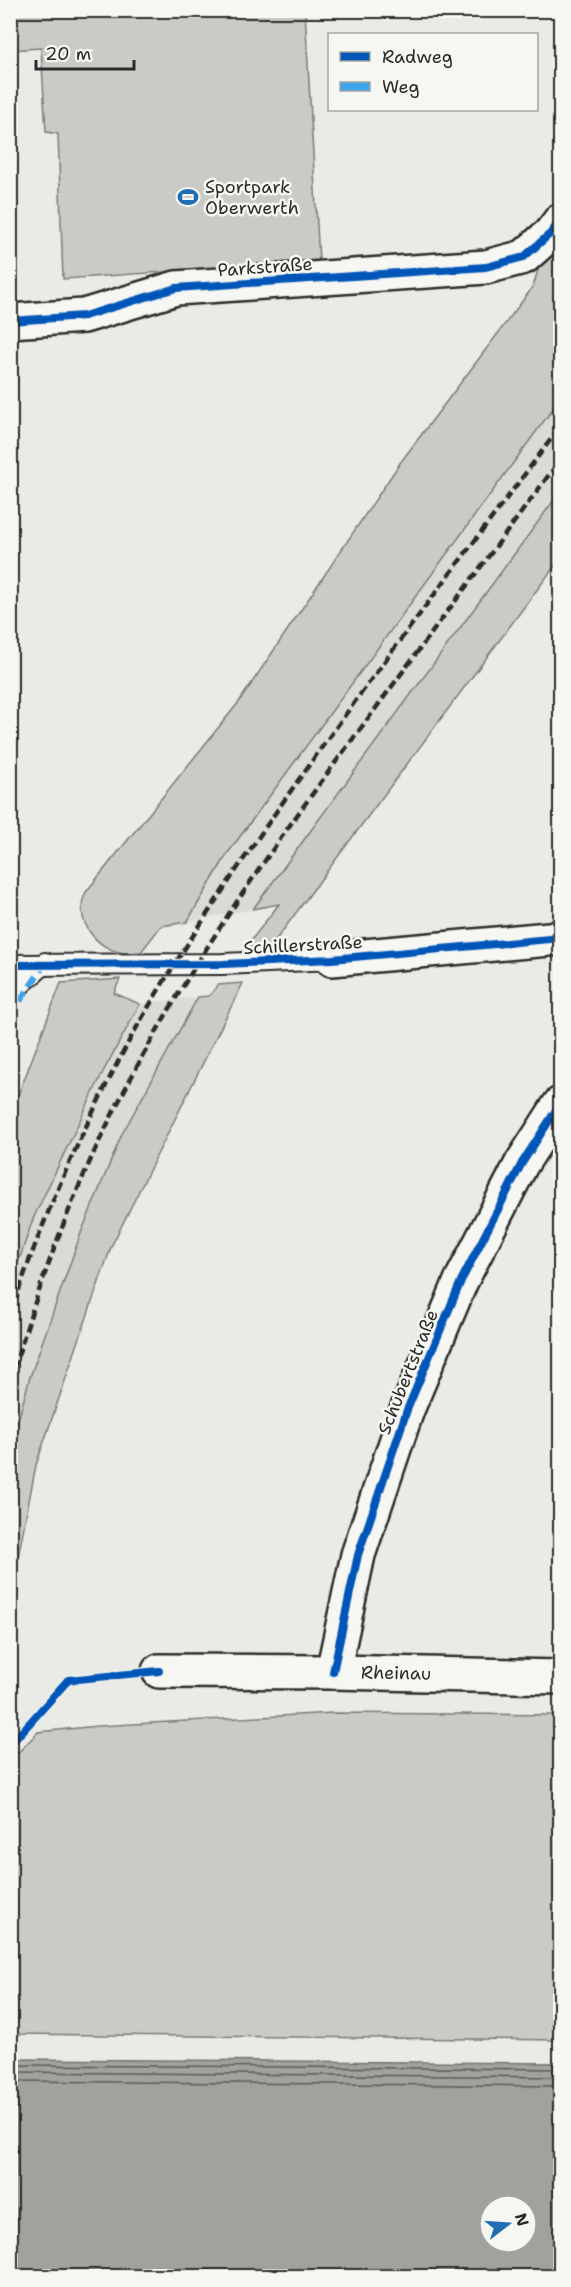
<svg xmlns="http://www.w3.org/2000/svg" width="571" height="2287" font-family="'Shantell Sans',sans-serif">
<rect width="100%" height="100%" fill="#eaeae6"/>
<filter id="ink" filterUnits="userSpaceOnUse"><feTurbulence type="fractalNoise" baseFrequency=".0167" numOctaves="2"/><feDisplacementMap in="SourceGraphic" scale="12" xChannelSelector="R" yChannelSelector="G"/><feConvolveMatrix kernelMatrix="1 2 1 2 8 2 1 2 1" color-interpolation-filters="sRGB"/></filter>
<g filter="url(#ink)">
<g fill="#dadad6">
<polygon points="560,399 560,492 253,909 187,922 228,853"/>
<polygon points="198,997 122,1134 81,1233 30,1377 11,1445 11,1284 33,1219 103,1072 140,1004"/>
</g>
<g fill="#cacac7" stroke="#7a7a79" stroke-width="1.5">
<polygon points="11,10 305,11 319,261 63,279 58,134 46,132 41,48 11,50"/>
<path d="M560,236V399L228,853L187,922L161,926L141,952C137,952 132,953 127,953C97,952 72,919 86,892L239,702L400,463L533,287L540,263Z"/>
<polygon points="560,492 560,559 272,945 246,947 279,904 253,909"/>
<polygon points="120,979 114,993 140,1004 103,1072 33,1219 11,1284 11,1114 61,983"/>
<polygon points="243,983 111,1247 36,1465 11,1593 11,1445 30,1377 81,1233 122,1134 198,997 209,996 218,985"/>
<polygon points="333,1713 560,1715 560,2040 11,2034 11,1760 38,1732 98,1726"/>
</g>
<path fill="#a1a19e" stroke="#727270" stroke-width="1.5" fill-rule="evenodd" d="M11,2059L560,2063V2276H11ZM490,2206H526V2242H490Z"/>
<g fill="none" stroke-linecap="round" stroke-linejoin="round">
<g stroke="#5a5a59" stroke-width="1.5">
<polyline points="10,2065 560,2069"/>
<polyline points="10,2072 560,2077"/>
<polyline points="10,2081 560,2086"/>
</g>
<g stroke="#2b2b2b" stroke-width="24">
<g id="lane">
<polyline points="10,965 223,964 332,959"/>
<polyline points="10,993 45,963"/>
</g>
</g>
<g stroke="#2b2b2b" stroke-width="38">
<g id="street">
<polyline points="10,321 84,316 176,288 486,267 524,257 551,233 560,221"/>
<polyline points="332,959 560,938"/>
<polyline points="159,1671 333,1672 560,1677"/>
<polyline points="333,1672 358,1555 407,1410 461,1281 522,1163 560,1104"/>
</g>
</g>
<use href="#lane" stroke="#f6f6f2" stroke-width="20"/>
<use href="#street" stroke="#f6f6f2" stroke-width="33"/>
<g stroke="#2b2b2b" stroke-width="4.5" stroke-dasharray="9 4.5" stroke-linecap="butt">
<path d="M10,1316C39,1227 77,1141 120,1058C153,995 194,934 233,875C336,721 450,575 560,427"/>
<path d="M10,1382C37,1290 70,1198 113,1113C185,968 279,837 376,708C437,625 499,543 560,460"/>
</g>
<polyline stroke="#3ea3eb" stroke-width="6" stroke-dasharray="12 6" stroke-linecap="butt" points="10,1016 45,964"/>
<g stroke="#f6f6f2" stroke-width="11">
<g id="cycleway">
<polyline points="10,321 84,316 176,288 486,267 524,257 551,233 560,221"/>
<polyline points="10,965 223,964 332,959 560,938"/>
<polyline points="333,1672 358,1555 407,1410 461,1281 522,1163 560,1104"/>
<polyline points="10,1745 68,1680 159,1671"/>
</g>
</g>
<use href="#cycleway" stroke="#0057b8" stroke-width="8"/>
</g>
</g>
<defs>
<g id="stadium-bare" transform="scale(1.62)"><path d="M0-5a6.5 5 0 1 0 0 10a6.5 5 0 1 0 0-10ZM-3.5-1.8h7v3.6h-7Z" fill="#1f6fb2" stroke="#f6f6f2" stroke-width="2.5" paint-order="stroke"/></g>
</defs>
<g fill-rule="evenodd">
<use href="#stadium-bare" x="188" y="197"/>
</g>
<g text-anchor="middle" stroke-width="5" stroke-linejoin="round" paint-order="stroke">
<g font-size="18" fill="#2b2b2b" stroke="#f6f6f2" text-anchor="start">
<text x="205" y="193">Sportpark<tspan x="205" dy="21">Oberwerth</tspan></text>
</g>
<g font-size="18" fill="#2b2b2b" stroke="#f6f6f2">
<text transform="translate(265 267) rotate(-4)" y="6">Parkstraße</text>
<text transform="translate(303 945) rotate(-3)" y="6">Schillerstraße</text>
<text transform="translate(408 1372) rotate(-68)" y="6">Schubertstraße</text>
<text transform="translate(396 1673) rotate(1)" y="6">Rheinau</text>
</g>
</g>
<rect width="571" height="2287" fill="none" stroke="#f6f6f2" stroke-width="36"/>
<rect x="18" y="18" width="535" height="2251" fill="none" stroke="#2b2b2b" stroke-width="2" filter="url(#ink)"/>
<rect x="328" y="33" width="210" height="78" fill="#f6f6f2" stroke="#a5a5a2" stroke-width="1.5"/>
<rect x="340" y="52" width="30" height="9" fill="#0057b8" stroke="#a5a5a2" stroke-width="1.5"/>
<text x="382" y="63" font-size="18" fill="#2b2b2b">Radweg</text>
<rect x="340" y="82" width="30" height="9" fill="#3ea3eb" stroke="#a5a5a2" stroke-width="1.5"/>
<text x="382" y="93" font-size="18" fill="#2b2b2b">Weg</text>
<g transform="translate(508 2224) rotate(73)"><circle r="28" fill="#f6f6f2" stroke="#a5a5a2" stroke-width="1.5"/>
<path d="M0-4.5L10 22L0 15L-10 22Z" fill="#1f6fb2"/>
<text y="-9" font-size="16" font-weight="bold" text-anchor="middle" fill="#2b2b2b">N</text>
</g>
<path d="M36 60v9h98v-9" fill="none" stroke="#2b2b2b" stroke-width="3"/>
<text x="45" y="60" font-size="18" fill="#2b2b2b" stroke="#f6f6f2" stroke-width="4.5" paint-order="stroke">20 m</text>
</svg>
